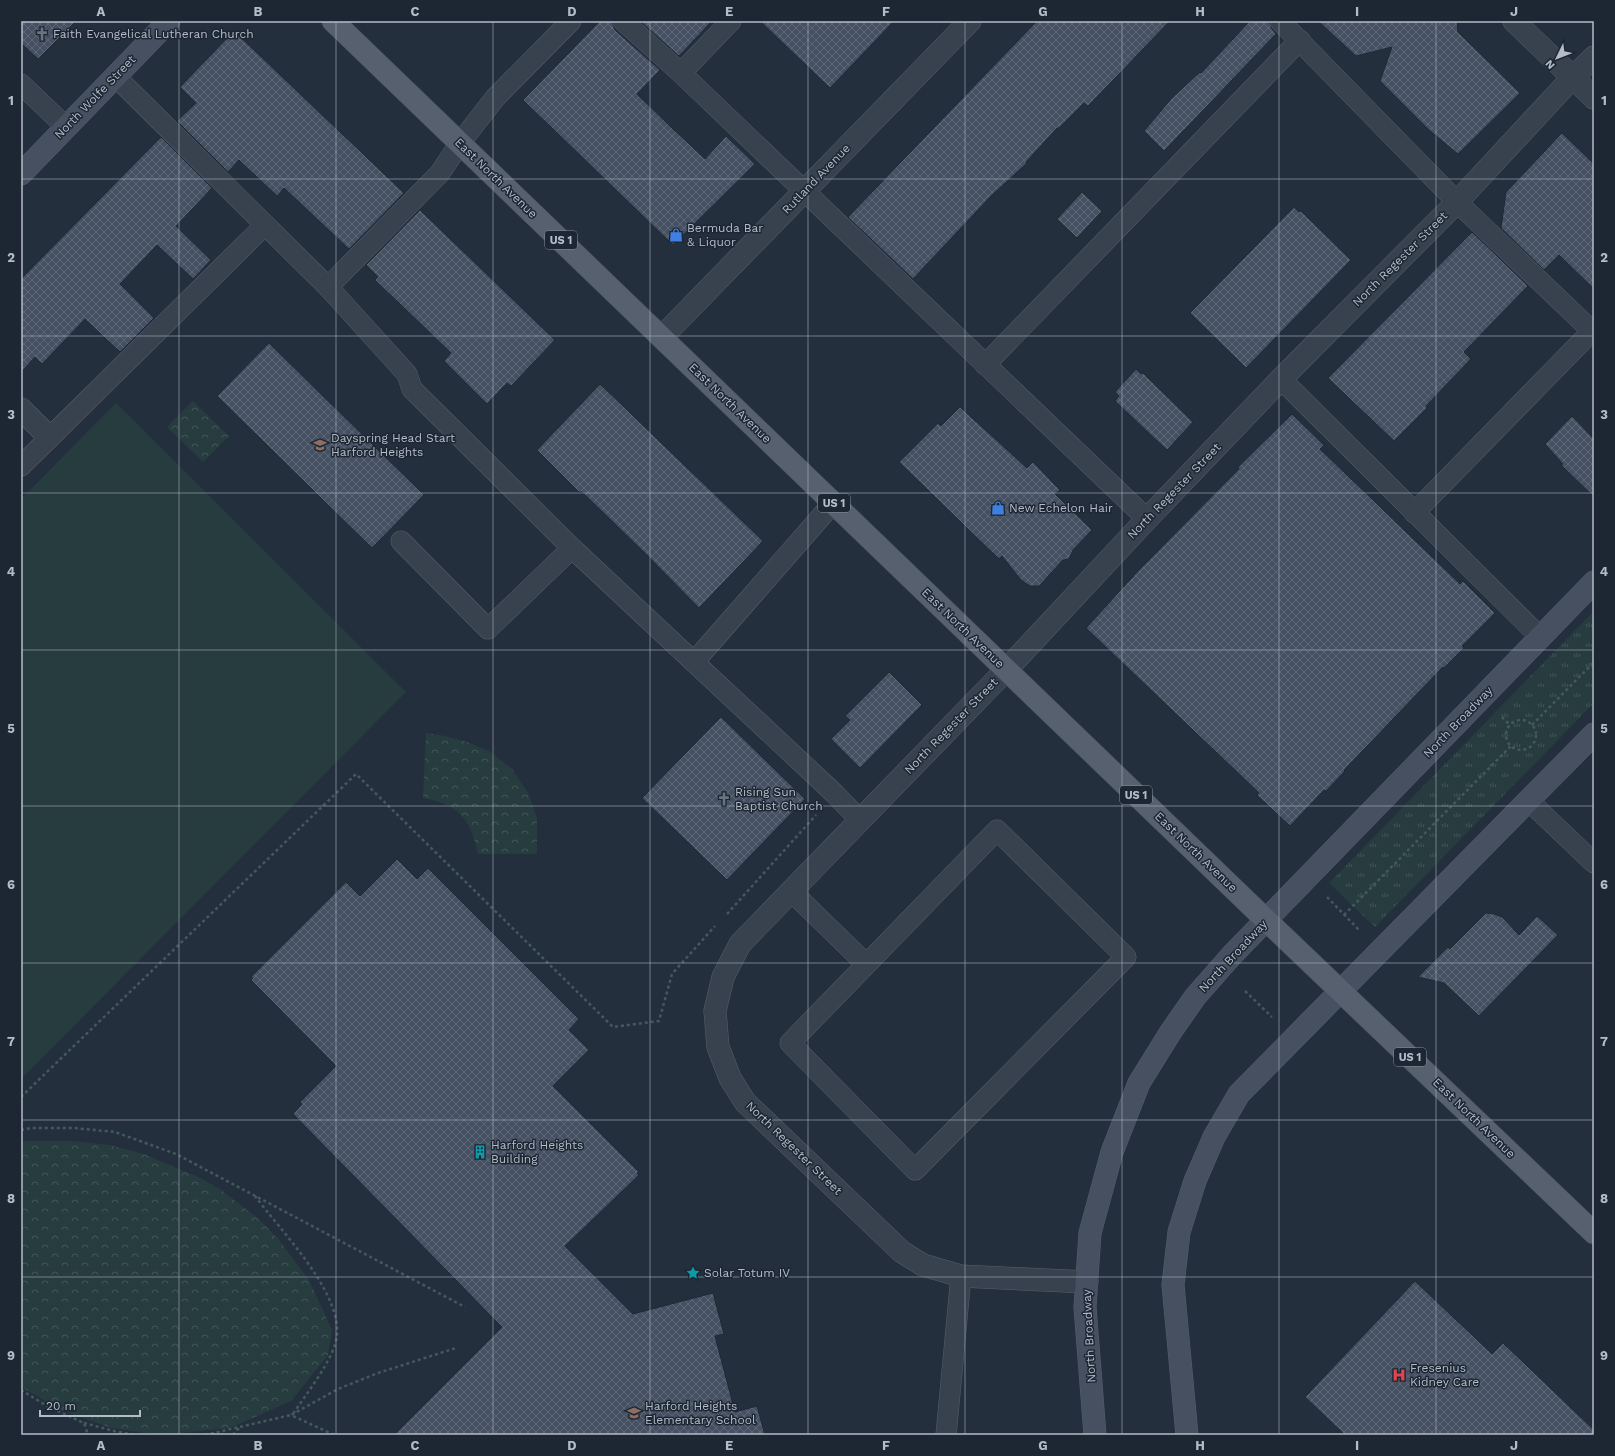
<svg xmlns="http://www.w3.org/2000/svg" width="1615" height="1456" font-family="'Work Sans',sans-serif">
<defs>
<pattern id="grass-tufts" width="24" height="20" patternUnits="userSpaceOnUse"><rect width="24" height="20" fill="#263c3f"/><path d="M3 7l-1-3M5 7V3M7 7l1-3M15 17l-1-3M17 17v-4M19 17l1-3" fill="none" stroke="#435659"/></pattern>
<pattern id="park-crowns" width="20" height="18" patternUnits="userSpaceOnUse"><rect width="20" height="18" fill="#263c3f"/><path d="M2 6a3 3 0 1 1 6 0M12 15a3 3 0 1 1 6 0" fill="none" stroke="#435659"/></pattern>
<pattern id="building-cross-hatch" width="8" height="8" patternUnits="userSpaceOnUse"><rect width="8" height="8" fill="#455162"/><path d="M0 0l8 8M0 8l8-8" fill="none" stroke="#5d6877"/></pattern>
</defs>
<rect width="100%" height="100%" fill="#242f3e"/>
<polygon fill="url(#grass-tufts)" points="1594,611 1594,703 1375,927 1329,883"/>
<g fill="url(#park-crowns)">
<polygon points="193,401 229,436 203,462 167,427"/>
<path d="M426,733L445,736L467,742L489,751L512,769L528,793L537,818V854H478C471,820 459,804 423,798Z"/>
<polygon points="27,1141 72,1141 109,1145 144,1154 198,1177 220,1189 261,1221 279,1240 309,1280 332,1330 328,1355 291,1401 230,1428 159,1435 111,1428 63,1411 21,1387 21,1142"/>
</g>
<polygon fill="#263c3f" points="116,403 406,692 21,1079 21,499"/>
<g fill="url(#building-cross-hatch)" stroke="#1f2835">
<polygon points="21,21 76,21 38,59 21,43"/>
<polygon points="600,21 612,21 615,30 660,70 637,94 672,128 705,159 726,136 755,164 673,245 523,100"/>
<polygon points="640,21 712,21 679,56"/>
<polygon points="760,21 894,21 830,88"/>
<polygon points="1037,21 1170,21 1088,106 1084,103 1059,128 1057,128 1026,162 1027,163 991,196 913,279 848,217"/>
<polygon points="1250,21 1269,21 1272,29 1276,34 1164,151 1144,131 1171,99 1200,72 1201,73"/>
<polygon points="1318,21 1457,21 1458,31 1457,31 1520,93 1458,154 1429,130 1380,81 1392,47 1356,56"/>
<polygon points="234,31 404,193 349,249 284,188 277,196 239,160 228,172 177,121 196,103 180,87"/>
<polygon points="1562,133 1594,164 1594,289 1559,255 1544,270 1501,228 1506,192"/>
<polygon points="161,137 212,188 176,226 211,260 193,279 157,245 120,284 154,318 120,352 85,319 42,364 35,357 21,372 21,279"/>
<polygon points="1082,192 1102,211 1077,238 1057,219"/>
<polygon points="1294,207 1299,212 1301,211 1351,260 1246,368 1190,313"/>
<polygon points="420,210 555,340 511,386 507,383 487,404 444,361 451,353 375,280 378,277 366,265"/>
<polygon points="1472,232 1528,286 1464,352 1471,359 1426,406 1427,408 1394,441 1328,378"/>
<polygon points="269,343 424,495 372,548 217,396"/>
<polygon points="1136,369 1141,374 1143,373 1193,422 1167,450 1115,401 1119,396 1115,392"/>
<polygon points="600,384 763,541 699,608 647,555 582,492 579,492 537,450"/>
<polygon points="960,407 1027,468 1033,462 1060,490 1055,494 1092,530 1073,550 1069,559 1063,560 1039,586 1030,586 1021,580 1002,556 999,559 899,462 938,423 941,426"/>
<polygon points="1292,414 1324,445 1320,449 1460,584 1463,581 1495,613 1462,646 1464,648 1444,668 1443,667 1344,770 1345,771 1326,791 1324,790 1290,826 1257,795 1259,793 1086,628 1139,570 1239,469 1238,467"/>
<polygon points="1572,416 1594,439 1594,497 1561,465 1563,464 1545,444"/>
<polygon points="889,672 922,705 860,768 831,739 850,720 845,716"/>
<polygon points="721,717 805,799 727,880 642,798"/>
<polygon points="397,859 417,879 428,868 579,1019 569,1030 589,1050 553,1086 639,1172 637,1173 639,1175 565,1246 633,1314 713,1293 724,1334 715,1336 735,1412 757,1406 765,1435 394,1435 502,1327 293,1114 302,1104 300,1102 336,1066 251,980 253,978 251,977 346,882 360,896"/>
<polygon points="1486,913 1494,914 1502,917 1519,935 1537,916 1558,935 1479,1016 1444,983 1418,977 1448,947 1450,949"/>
<polygon points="1415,1281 1492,1354 1503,1343 1594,1430 1594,1435 1345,1435 1305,1397"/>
</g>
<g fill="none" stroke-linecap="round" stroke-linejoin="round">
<g stroke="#565f6c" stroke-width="21">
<g id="service">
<polyline points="623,21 681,73 1147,519"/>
<polyline points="1280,21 1457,202 1592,331"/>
<polyline points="681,73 731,21"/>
<polyline points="115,76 328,287 407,374 412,389 572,548 835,794 860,820"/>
<polyline points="21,84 66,127"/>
<polyline points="328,287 440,173 460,143 495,98 571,21"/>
<polyline points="985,365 1300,40"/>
<polyline points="1281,379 1540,637"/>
<polyline points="21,466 265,225"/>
<polyline points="1414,513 1594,329"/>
<polyline points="401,541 488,629 572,548"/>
<polyline points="694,662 833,503"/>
<polyline points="1529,801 1594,863"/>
<polygon points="997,830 1126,957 915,1170 790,1043"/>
<polyline points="791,891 866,964"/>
<polyline points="946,1435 961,1276"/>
</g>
</g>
<g stroke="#565f6c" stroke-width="23">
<g id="minor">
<polyline points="1514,21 1594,98"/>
<polyline points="662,337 970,21"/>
<polyline points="21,409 49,437"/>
<polyline points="1087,1282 961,1276 923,1265 902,1252 745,1102 730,1078 718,1047 715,1011 723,977 740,944 1007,669 1147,519 1281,379 1457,202 1573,77 1594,57"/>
</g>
</g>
<g stroke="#565f6c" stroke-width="23">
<g id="secondary">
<polyline points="21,174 169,21"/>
<polyline points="1095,1435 1085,1307 1090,1233 1112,1152 1139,1083 1170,1033 1195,997 1232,955 1594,582"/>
<polyline points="1187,1435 1173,1285 1179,1232 1195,1181 1214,1137 1239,1094 1594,734"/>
</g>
</g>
<g stroke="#414a57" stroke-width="23">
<polyline id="primary" points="333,21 1266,920 1594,1233"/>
</g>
<g stroke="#44595c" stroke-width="2.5" stroke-dasharray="3 3" stroke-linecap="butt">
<polyline points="1502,717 1510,725"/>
<circle cx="1521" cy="735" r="15"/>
<polyline points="1532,725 1594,662"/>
<polyline points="1327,897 1360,931"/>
<polyline points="727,914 816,815"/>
<polyline points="1344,915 1511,746"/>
<polyline points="1245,991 1272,1017"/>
<polyline points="21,1097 356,774 613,1027 659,1021 672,974 715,926"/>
<polyline points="21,1130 31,1128 74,1128 115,1132 176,1154 465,1307"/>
<path d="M255,1196C280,1230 341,1291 337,1335C335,1358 306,1394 293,1414"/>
<polyline points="21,1390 47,1406 84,1423 88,1435"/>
<polyline points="84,1423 114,1431 134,1435"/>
<polyline points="205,1435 291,1415"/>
<polyline points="233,1435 239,1428"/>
<polyline points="334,1435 291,1415 338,1389 378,1373 456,1348"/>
</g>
<use href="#service" stroke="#38414e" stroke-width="20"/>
<use href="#minor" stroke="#38414e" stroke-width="22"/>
<use href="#secondary" stroke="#465061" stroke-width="22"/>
<use href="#primary" stroke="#56606e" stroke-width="22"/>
</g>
<path fill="none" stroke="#b4bcc9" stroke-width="1" stroke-opacity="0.55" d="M179,21V1435M336,21V1435M493,21V1435M650,21V1435M808,21V1435M965,21V1435M1122,21V1435M1279,21V1435M1436,21V1435M21,179H1594M21,336H1594M21,493H1594M21,650H1594M21,806H1594M21,963H1594M21,1120H1594M21,1277H1594"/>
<defs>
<g id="church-bare" transform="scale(1.08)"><path d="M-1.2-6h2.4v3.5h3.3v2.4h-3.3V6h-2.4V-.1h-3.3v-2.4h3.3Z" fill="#6b7280" stroke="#1d2633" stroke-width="2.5" paint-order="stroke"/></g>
<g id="shop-bare" transform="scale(1.08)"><path d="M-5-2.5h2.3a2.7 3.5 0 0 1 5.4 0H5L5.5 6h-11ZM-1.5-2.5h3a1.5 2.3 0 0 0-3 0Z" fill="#3f7fe0" stroke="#1d2633" stroke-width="2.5" paint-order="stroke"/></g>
<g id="school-bare" transform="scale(1.08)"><path d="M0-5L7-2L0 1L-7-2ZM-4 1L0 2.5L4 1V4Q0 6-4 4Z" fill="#8d6e63" stroke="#1d2633" stroke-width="2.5" paint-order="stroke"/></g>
<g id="building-bare" transform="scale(1.08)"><path d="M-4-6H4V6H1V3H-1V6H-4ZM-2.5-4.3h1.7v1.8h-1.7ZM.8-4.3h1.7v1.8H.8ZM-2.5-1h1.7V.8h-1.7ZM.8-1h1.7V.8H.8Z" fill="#0f9aa8" stroke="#1d2633" stroke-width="2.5" paint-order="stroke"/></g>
<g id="sight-bare" transform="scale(1.08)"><path d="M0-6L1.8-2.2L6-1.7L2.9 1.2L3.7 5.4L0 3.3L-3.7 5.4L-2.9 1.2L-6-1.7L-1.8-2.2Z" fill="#0f9aa8" stroke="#1d2633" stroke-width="2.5" paint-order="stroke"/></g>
<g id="hospital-bare" transform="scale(1.08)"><path d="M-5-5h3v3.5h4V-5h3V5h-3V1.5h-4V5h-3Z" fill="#e0444e" stroke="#1d2633" stroke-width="2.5" paint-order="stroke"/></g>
</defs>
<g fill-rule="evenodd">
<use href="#church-bare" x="42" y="34"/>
<use href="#shop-bare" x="676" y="235"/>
<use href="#school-bare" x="320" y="445"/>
<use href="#shop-bare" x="998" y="508"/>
<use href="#church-bare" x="724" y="799"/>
<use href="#building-bare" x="480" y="1152"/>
<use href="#sight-bare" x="693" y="1273"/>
<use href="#hospital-bare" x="1399" y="1375"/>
<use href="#school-bare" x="634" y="1413"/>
</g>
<g text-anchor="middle" stroke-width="3" stroke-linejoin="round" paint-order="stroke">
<g fill="#1d2633" stroke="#878f9c" stroke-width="1">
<rect x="545" y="231" width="32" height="18" rx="3"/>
<rect x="818" y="494" width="32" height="18" rx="3"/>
<rect x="1120" y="786" width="32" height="18" rx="3"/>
<rect x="1394" y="1048" width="32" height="18" rx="3"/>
</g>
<g font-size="11" font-weight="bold" fill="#b4bcc9">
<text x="561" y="244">US 1</text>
<text x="834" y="507">US 1</text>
<text x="1136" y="799">US 1</text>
<text x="1410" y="1061">US 1</text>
</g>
<g font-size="12" fill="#b4bcc9" stroke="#1d2633" text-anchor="start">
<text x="53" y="38">Faith Evangelical Lutheran Church</text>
<text x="687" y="232">Bermuda Bar<tspan x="687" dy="14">&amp; Liquor</tspan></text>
<text x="331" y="442">Dayspring Head Start<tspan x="331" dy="14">Harford Heights</tspan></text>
<text x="1009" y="512">New Echelon Hair</text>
<text x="735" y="796">Rising Sun<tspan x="735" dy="14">Baptist Church</tspan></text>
<text x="491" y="1149">Harford Heights<tspan x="491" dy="14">Building</tspan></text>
<text x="704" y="1277">Solar Totum IV</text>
<text x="1410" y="1372">Fresenius<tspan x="1410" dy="14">Kidney Care</tspan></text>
<text x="645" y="1410">Harford Heights<tspan x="645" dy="14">Elementary School</tspan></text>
</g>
<g font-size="12" fill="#b4bcc9" stroke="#1d2633">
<text transform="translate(95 97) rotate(-46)" y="4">North Wolfe Street</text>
<text transform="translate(496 178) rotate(44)" y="4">East North Avenue</text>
<text transform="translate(816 179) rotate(-46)" y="4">Rutland Avenue</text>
<text transform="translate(1400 259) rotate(-45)" y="4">North Regester Street</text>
<text transform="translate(730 403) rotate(44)" y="4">East North Avenue</text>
<text transform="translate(1174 491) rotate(-46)" y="4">North Regester Street</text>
<text transform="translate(963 628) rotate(44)" y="4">East North Avenue</text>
<text transform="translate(1458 722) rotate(-46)" y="4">North Broadway</text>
<text transform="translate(951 726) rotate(-46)" y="4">North Regester Street</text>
<text transform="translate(1196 852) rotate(44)" y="4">East North Avenue</text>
<text transform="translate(1233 956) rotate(-47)" y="4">North Broadway</text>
<text transform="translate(1474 1118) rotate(44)" y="4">East North Avenue</text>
<text transform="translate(794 1148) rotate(44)" y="4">North Regester Street</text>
<text transform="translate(1089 1336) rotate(-93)" y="4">North Broadway</text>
</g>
</g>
<rect width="1615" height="1456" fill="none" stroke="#1d2633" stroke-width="44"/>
<g transform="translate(1557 58) rotate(227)" stroke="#1d2633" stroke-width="3" paint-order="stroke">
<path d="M0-3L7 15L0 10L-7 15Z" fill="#b4bcc9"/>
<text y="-6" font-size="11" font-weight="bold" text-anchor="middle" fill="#b4bcc9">N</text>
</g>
<path d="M40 1410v6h100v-6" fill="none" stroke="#b4bcc9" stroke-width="2"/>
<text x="46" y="1410" font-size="12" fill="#b4bcc9" stroke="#1d2633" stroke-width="3" paint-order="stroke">20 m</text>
<rect x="22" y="22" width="1571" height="1412" fill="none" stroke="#b4bcc9" stroke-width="1.5"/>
<g font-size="13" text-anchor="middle" font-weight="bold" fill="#b4bcc9">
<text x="101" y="16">A</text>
<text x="258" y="16">B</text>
<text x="415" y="16">C</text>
<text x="572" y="16">D</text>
<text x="729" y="16">E</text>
<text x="886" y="16">F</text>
<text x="1043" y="16">G</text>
<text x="1200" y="16">H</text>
<text x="1357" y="16">I</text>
<text x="1514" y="16">J</text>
<text x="11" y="105">1</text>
<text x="1604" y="105">1</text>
<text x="11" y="262">2</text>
<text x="1604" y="262">2</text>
<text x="11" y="419">3</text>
<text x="1604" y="419">3</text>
<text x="11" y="576">4</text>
<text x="1604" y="576">4</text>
<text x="11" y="733">5</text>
<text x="1604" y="733">5</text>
<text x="11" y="889">6</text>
<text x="1604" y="889">6</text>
<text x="11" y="1046">7</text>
<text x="1604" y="1046">7</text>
<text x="11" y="1203">8</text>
<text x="1604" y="1203">8</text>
<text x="11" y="1360">9</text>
<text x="1604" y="1360">9</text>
<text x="101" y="1450">A</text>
<text x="258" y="1450">B</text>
<text x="415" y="1450">C</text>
<text x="572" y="1450">D</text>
<text x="729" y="1450">E</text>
<text x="886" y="1450">F</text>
<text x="1043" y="1450">G</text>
<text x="1200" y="1450">H</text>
<text x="1357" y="1450">I</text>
<text x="1514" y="1450">J</text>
</g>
</svg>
